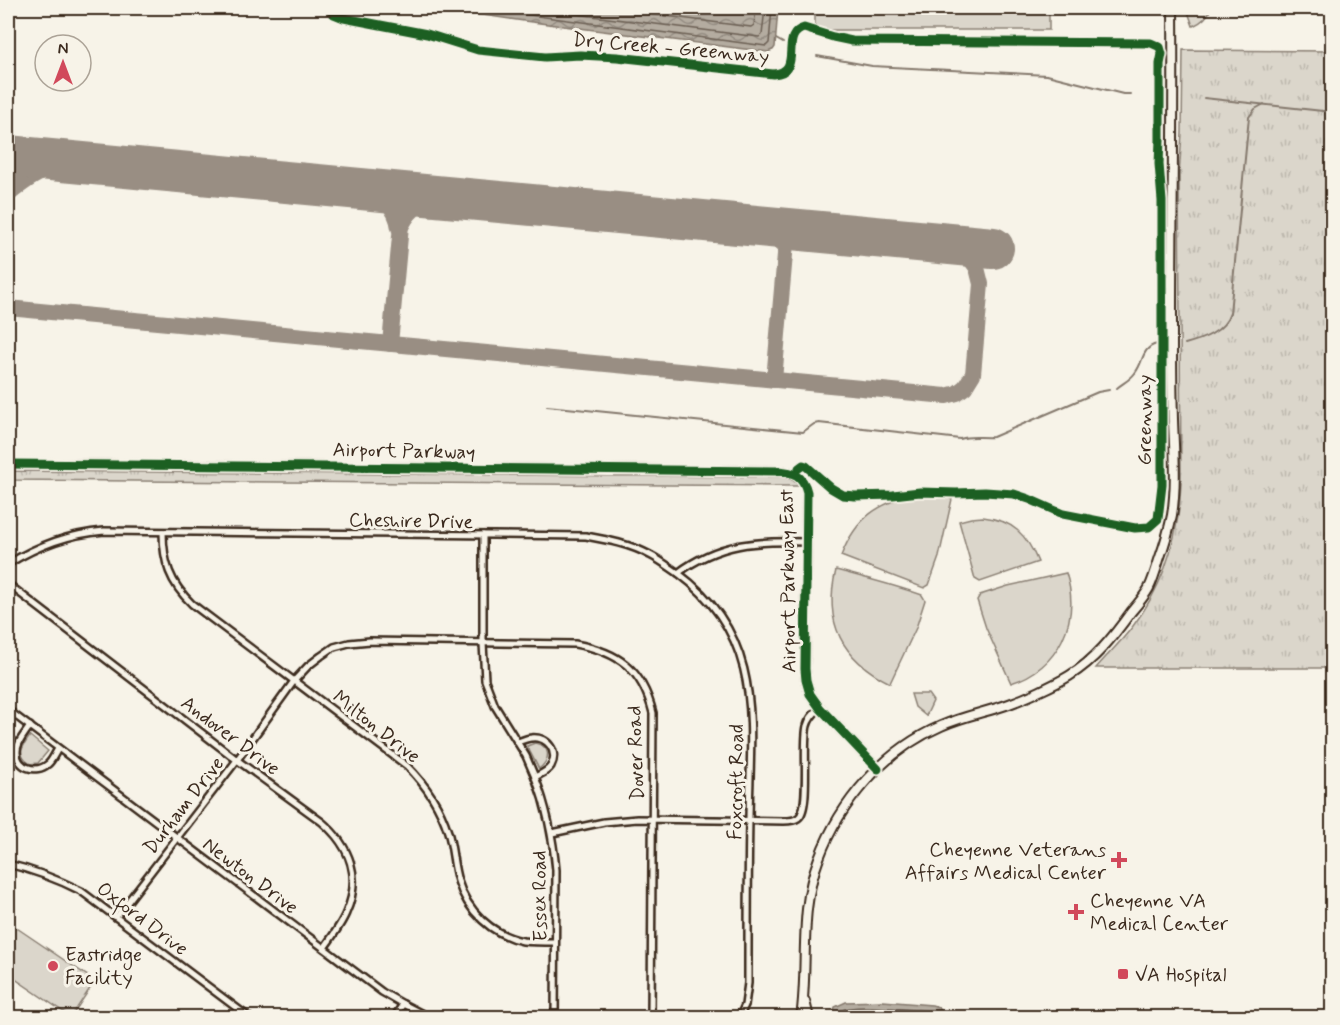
<svg xmlns="http://www.w3.org/2000/svg" width="1340" height="1025" font-family="Mynerve,sans-serif">
<defs>
<pattern id="grass-tufts" width="24" height="20" patternUnits="userSpaceOnUse" patternTransform="scale(1.5)"><rect width="24" height="20" fill="#dbd6cb"/><path d="M3 7l-1-3M5 7V3M7 7l1-3M15 17l-1-3M17 17v-4M19 17l1-3" fill="none" stroke="#bdb8ae"/></pattern>
<pattern id="water-waves" width="16" height="10" patternUnits="userSpaceOnUse" patternTransform="scale(1.5)"><rect width="16" height="10" fill="#b4aca0"/><path d="M0 5q4-4 8 0t8 0" fill="none" stroke="#948c82"/></pattern>
</defs>
<rect width="100%" height="100%" fill="#f7f3e8"/>
<filter id="ink" filterUnits="userSpaceOnUse"><feTurbulence type="fractalNoise" baseFrequency=".0167" numOctaves="2"/><feDisplacementMap in="SourceGraphic" scale="12" xChannelSelector="R" yChannelSelector="G"/><feConvolveMatrix kernelMatrix="1 2 1 2 8 2 1 2 1" color-interpolation-filters="sRGB"/></filter>
<g filter="url(#ink)">
<g fill="url(#grass-tufts)" stroke="#8b8074" stroke-width="1.5">
<path d="M1183,50L1332,51V668H1096C1108,654 1122,641 1133,626C1165,584 1179,535 1181,483L1179,176L1182,133Z"/>
<path d="M8,471L762,477C776,477 790,474 799,486L8,480Z"/>
</g>
<g fill="#dbd6cb" stroke="#8b8074" stroke-width="1.5">
<rect x="815" y="8" width="234" height="22"/>
<path d="M1189,8H1211C1208,17 1202,22 1193,26L1187,9Z"/>
<path d="M917,494L935,495L952,499L939,557L929,585L924,588L841,556C856,518 877,503 917,494Z"/>
<path d="M983,517C1013,520 1027,535 1038,562L980,582L975,579L959,521L971,518Z"/>
<path d="M836,570C865,578 894,585 922,595L925,600L916,628L890,683C842,659 823,623 836,570Z"/>
<path d="M1066,573C1081,620 1059,668 1011,683L986,628L977,600L980,595L1008,586Z"/>
<polygon points="911,694 928,694 933,701 926,716 915,707"/>
<path d="M30,736L48,751L38,763L30,764C16,755 22,747 30,736Z"/>
<path d="M535,743C551,746 551,759 539,769L527,746Z"/>
<polygon points="8,922 95,981 71,1017 8,974"/>
</g>
<g fill="url(#water-waves)" stroke="#84786c" stroke-width="1.5">
<polygon points="435,8 778,8 775,47 773,50 768,52 524,21"/>
<polygon points="883,1001 932,1005 938,1007 946,1017 832,1017 835,1007 846,1002"/>
</g>
<g fill="none" stroke-linecap="round" stroke-linejoin="round">
<g stroke="#6b5e52" stroke-width="1.5">
<polyline points="476,8 766,46 769,43 772,8"/>
<polyline points="528,8 759,37 762,35 765,8"/>
<polyline points="603,8 751,27 754,25 756,8"/>
<path d="M838,1018L840,1011C857,1002 909,1011 931,1011L935,1013L939,1018"/>
</g>
<g stroke="#84786c" stroke-width="2">
<polyline points="776,39 783,43"/>
<polyline points="817,56 872,66 1047,75 1123,94 1130,94"/>
<polyline points="1204,98 1332,112"/>
<path d="M1185,344C1203,339 1224,332 1230,313L1249,117L1255,109L1264,104"/>
<path d="M1117,388C1123,383 1130,380 1135,373C1144,362 1141,348 1157,344"/>
<path d="M547,406L803,432L814,424L819,423L960,439C970,435 982,438 993,437L1098,392L1109,390"/>
</g>
<g stroke="#998e83" stroke-width="16">
<path d="M8,157C18,161 23,167 24,178L21,184"/>
<path d="M361,189C381,195 396,205 399,228"/>
<path d="M8,195C37,171 49,166 87,163"/>
<path d="M402,225C412,206 425,200 446,197"/>
<path d="M765,226C776,229 783,231 786,243L774,380"/>
<polyline points="8,308 946,396 957,393 965,387 973,374 981,284 977,268 968,256 957,248 934,242"/>
<polyline points="390,344 404,193"/>
</g>
<polyline stroke="#998e83" stroke-width="42" points="8,156 993,248"/>
<g stroke="#3b2a1e" stroke-width="10">
<g id="street">
<path d="M163,532C163,562 170,583 192,604L407,766C426,785 440,806 448,832C453,848 453,865 458,881C467,911 492,935 523,941C533,942 545,942 555,942"/>
<polyline points="483,535 483,643 485,680 495,706 526,756 535,777"/>
<path d="M8,564C37,546 69,534 104,531L586,536C608,540 630,544 650,555C660,560 669,567 678,573C719,542 757,541 806,542"/>
<path d="M678,573C766,638 750,723 749,819C748,874 748,928 748,983L745,1005L739,1018"/>
<path d="M8,584L237,760L322,822C350,846 362,877 346,913C341,925 332,937 324,948"/>
<polyline points="8,710 382,992 403,1004 430,1018"/>
<path d="M30,726C25,734 17,742 17,751C16,768 36,774 48,764C52,761 55,753 58,749"/>
<path d="M517,742C522,741 527,738 531,738C547,736 559,751 551,766C547,772 541,774 535,777C547,808 553,837 556,870L555,1018"/>
<path d="M552,833L604,822L637,819L784,821C788,821 794,821 798,818C811,810 802,744 807,726C809,718 814,713 820,708"/>
<path d="M8,864C34,870 57,879 81,891L250,1018"/>
<path d="M116,917L237,760L294,681L308,666L321,656L334,647L349,643L370,641L575,644C619,652 642,669 653,713L651,1018"/>
<polyline points="394,1018 403,1004"/>
</g>
</g>
<g stroke="#3b2a1e" stroke-width="12">
<g id="secondary">
<path d="M8,464L778,471C794,472 803,475 807,492L805,669L806,680L810,694L820,708L878,769"/>
<polyline points="805,1001 809,1018"/>
<path d="M801,1018C809,962 798,913 819,858C840,802 885,750 941,726C963,716 987,712 1009,704C1026,698 1054,685 1069,676C1095,660 1113,637 1131,612C1137,605 1144,597 1149,588C1153,580 1156,570 1159,560C1164,546 1169,530 1172,515C1177,483 1174,451 1173,419C1172,387 1172,356 1172,324C1172,218 1174,113 1173,8"/>
</g>
</g>
<use href="#street" stroke="#f7f3e8" stroke-width="5"/>
<use href="#secondary" stroke="#f7f3e8" stroke-width="8"/>
<g stroke="#f7f3e8" stroke-width="13">
<g id="cycleway">
<path d="M327,8L334,14L344,18L427,34L478,50L545,57L580,55L617,57L773,74C805,72 778,35 804,28L833,37L852,41L1151,43L1160,47L1162,54L1160,64V140L1159,164L1162,201V485L1158,519L1149,527L1135,528L1063,514L1029,499L1014,494L985,492L956,493L920,492L893,495L855,496L843,495L831,488L806,466L803,465L799,468"/>
<path d="M8,464L778,471C794,472 803,475 807,492L805,669L806,680L810,694L820,708L878,769"/>
</g>
</g>
<use href="#cycleway" stroke="#1b5e20" stroke-width="9"/>
</g>
</g>
<g fill="#d1495b" stroke="#f7f3e8" stroke-width="2">
<path d="M1116 851h6v6h6v6h-6v6h-6v-6h-6v-6h6z"/>
<path d="M1073 903h6v6h6v6h-6v6h-6v-6h-6v-6h6z"/>
<circle cx="53" cy="966" r="6"/>
<rect x="1117" y="968" width="12" height="12" rx="3"/>
</g>
<g text-anchor="middle" stroke-width="6" stroke-linejoin="round" paint-order="stroke">
<g font-size="20" fill="#3b2a1e" stroke="#f7f3e8">
<text transform="translate(671 47) rotate(5)" y="7">Dry Creek - Greenway</text>
<text transform="translate(1144 420) rotate(-90)" y="7">Greenway</text>
<text transform="translate(404 450) rotate(1)" y="7">Airport Parkway</text>
<text transform="translate(411 520) rotate(1)" y="7">Cheshire Drive</text>
<text transform="translate(787 581) rotate(-91)" y="7">Airport Parkway East</text>
<text transform="translate(377 726) rotate(38)" y="7">Milton Drive</text>
<text transform="translate(231 735) rotate(37)" y="7">Andover Drive</text>
<text transform="translate(635 753) rotate(-92)" y="7">Dover Road</text>
<text transform="translate(735 782) rotate(-89)" y="7">Foxcroft Road</text>
<text transform="translate(183 805) rotate(-52)" y="7">Durham Drive</text>
<text transform="translate(251 875) rotate(37)" y="7">Newton Drive</text>
<text transform="translate(539 896) rotate(-91)" y="7">Essex Road</text>
<text transform="translate(143 918) rotate(37)" y="7">Oxford Drive</text>
</g>
<g font-size="20" fill="#3b2a1e" stroke="#f7f3e8" text-anchor="start">
<text x="1106" y="856" text-anchor="end">Cheyenne Veterans<tspan x="1106" dy="23">Affairs Medical Center</tspan></text>
<text x="1090" y="907">Cheyenne VA<tspan x="1090" dy="23">Medical Center</tspan></text>
<text x="65" y="961">Eastridge<tspan x="65" dy="23">Facility</tspan></text>
<text x="1135" y="981">VA Hospital</text>
</g>
</g>
<rect width="1340" height="1025" fill="none" stroke="#f7f3e8" stroke-width="30"/>
<rect x="15" y="15" width="1310" height="995" fill="none" stroke="#3b2a1e" stroke-width="2" filter="url(#ink)"/>
<g transform="translate(63 63)"><circle r="28" fill="#f7f3e8" stroke="#aca397" stroke-width="1.5"/>
<path d="M0-4.5L10 22L0 15L-10 22Z" fill="#d1495b"/>
<text y="-9" font-size="16" font-weight="bold" text-anchor="middle" fill="#3b2a1e">N</text>
</g>
</svg>
